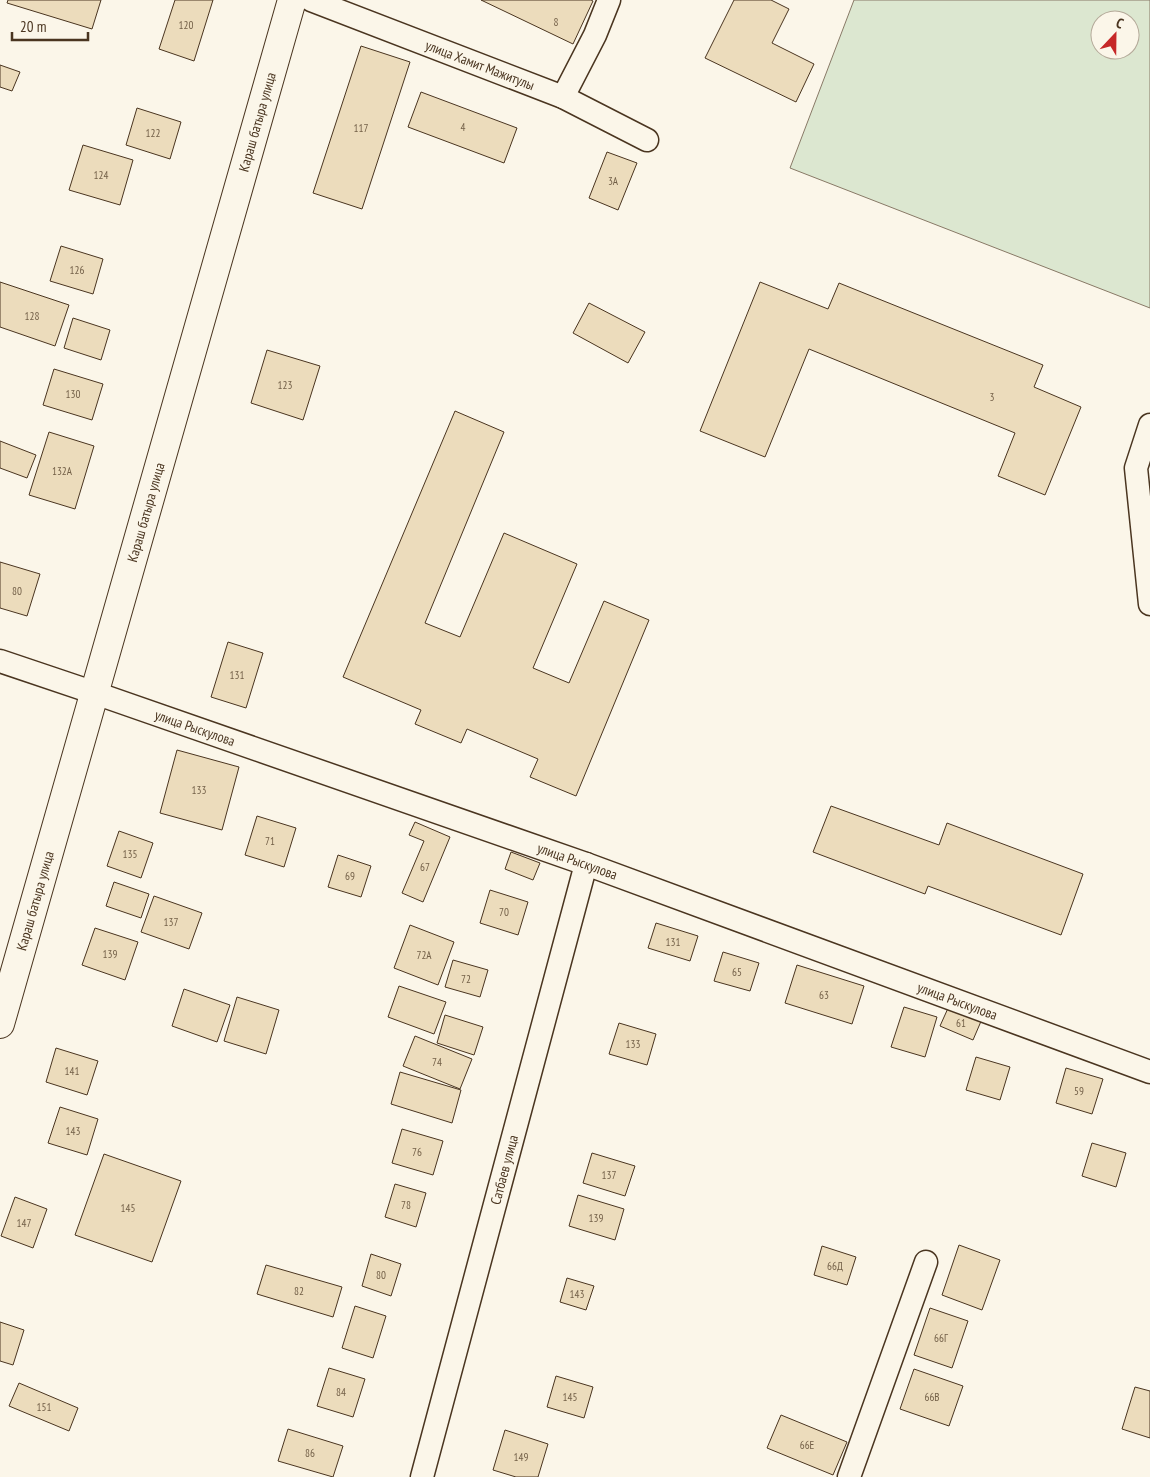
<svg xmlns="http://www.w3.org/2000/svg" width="1150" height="1477" font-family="'PT Sans Narrow',sans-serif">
<rect width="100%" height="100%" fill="#fbf6e9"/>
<path fill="#dce7d0" stroke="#887966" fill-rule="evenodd" d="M854,0H1150V308L790,168ZM1100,20H1130V50H1100Z"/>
<g fill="#ecdcbc" stroke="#4a3520">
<polygon points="8,0 101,0 92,29 7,3"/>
<polygon points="175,0 213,0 194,61 159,49"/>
<polygon points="481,0 591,0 593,1 573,44"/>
<polygon points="734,0 771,0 789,9 772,43 814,64 796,102 705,58"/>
<polygon points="361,46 410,62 362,209 313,193"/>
<polygon points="0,65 20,72 12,91 0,87"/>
<polygon points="421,92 517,128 504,163 408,127"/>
<polygon points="137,108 181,122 170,159 126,145"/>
<polygon points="83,145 133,160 120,205 69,190"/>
<polygon points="607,152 637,163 618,210 589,198"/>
<polygon points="61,246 103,259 93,294 50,281"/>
<polygon points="0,282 69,305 55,346 0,327"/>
<polygon points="760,282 828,309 839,283 1043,365 1034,387 1081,407 1045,495 998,476 1015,433 809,349 765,457 700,431"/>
<polygon points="589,303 645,332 628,363 573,333"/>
<polygon points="73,318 110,330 101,360 64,348"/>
<polygon points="267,350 320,366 303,420 251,403"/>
<polygon points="54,369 103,384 92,420 43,405"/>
<polygon points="455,411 504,432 425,623 460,637 504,533 577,564 533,668 569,683 604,601 649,620 576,796 530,777 538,759 467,729 461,743 415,724 421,710 343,677"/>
<polygon points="49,432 94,446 75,509 29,495"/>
<polygon points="0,441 36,455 27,478 0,468"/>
<polygon points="0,562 40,574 27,616 0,608"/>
<polygon points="228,642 263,653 246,708 211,697"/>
<polygon points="177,750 239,767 222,830 160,813"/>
<polygon points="831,806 939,845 947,823 1083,874 1061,935 928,886 925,894 813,852"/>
<polygon points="257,816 296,828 284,867 245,855"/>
<polygon points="415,822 450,837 423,902 402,893 424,841 409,835"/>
<polygon points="119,831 153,843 141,878 107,866"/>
<polygon points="511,852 540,863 533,880 505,869"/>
<polygon points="338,855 371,866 361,897 328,887"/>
<polygon points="114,882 149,894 141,918 106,906"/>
<polygon points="490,890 528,902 518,935 480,923"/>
<polygon points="154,896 202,913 189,949 141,932"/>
<polygon points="656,923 698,936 690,961 648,948"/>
<polygon points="410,925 454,942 438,985 394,968"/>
<polygon points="95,928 138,942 125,980 82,965"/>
<polygon points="723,952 759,963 750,991 714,981"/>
<polygon points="453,960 488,970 480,997 445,987"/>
<polygon points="797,965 864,986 852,1024 785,1003"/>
<polygon points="399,986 446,1002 434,1034 388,1017"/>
<polygon points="184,989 230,1005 217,1042 172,1026"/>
<polygon points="237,997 279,1010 266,1054 224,1041"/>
<polygon points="949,1006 982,1019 973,1040 940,1026"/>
<polygon points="904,1007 937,1017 925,1057 891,1047"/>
<polygon points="445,1015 483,1027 474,1055 437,1043"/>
<polygon points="619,1023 656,1034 647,1065 609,1054"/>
<polygon points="415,1036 472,1059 460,1089 403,1066"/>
<polygon points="56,1048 98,1061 87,1095 46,1082"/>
<polygon points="976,1057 1010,1067 1000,1100 966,1090"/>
<polygon points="1066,1068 1103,1079 1092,1114 1056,1103"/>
<polygon points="400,1072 461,1090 452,1123 391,1104"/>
<polygon points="60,1107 98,1119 87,1155 48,1143"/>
<polygon points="402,1129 443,1141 433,1175 392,1163"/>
<polygon points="1092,1143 1126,1153 1116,1187 1082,1176"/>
<polygon points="592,1153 635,1166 625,1196 583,1183"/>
<polygon points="104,1154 181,1181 152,1262 75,1235"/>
<polygon points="395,1184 426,1193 416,1227 385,1217"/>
<polygon points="578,1195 624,1209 615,1240 569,1226"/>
<polygon points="15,1197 47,1209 33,1248 1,1236"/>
<polygon points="959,1245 1000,1260 982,1310 942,1295"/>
<polygon points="822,1246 856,1257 847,1285 814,1275"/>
<polygon points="371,1254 401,1264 391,1296 362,1286"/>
<polygon points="266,1265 342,1287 333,1317 257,1294"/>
<polygon points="567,1278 594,1286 586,1310 560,1302"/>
<polygon points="355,1306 386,1316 373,1358 342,1348"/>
<polygon points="930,1308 968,1321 952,1368 914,1355"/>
<polygon points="0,1322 24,1330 13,1365 0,1361"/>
<polygon points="329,1368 365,1379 353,1417 317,1406"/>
<polygon points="914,1369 963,1386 949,1426 900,1409"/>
<polygon points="556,1376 593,1387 584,1418 547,1407"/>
<polygon points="19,1383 78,1408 69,1431 9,1406"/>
<polygon points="1135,1387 1150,1391 1150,1438 1122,1429"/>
<polygon points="781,1415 847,1442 833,1475 767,1448"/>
<polygon points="288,1429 343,1446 333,1477 278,1461"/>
<polygon points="505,1430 548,1444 538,1477 516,1477 493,1470"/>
</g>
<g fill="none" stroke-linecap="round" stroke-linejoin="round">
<g stroke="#4a3520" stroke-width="25">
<g id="minor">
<path id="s1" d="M311,0L563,97L647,140"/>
<polyline points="563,97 595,35 609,0"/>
<polyline points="1150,425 1136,468 1150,604"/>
<path id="s2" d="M0,661L95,693L586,864L1150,1072"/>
<path id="s3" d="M422,1477L586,864"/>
<polyline points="849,1477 926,1262"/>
</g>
</g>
<g stroke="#4a3520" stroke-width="30">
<g id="primary">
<path id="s4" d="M0,1024L292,0"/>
</g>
</g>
<use href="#minor" stroke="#fbf6e9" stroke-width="22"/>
<use href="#primary" stroke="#fbf6e9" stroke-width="28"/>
</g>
<g text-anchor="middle" stroke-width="4" stroke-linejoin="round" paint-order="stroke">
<g font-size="11" fill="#725f47">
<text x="556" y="26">8</text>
<text x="186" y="29">120</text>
<text x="463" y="131">4</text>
<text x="361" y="132">117</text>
<text x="153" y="137">122</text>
<text x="101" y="179">124</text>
<text x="613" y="185">3А</text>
<text x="77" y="274">126</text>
<text x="32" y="320">128</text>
<text x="285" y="389">123</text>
<text x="73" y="398">130</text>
<text x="992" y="401">3</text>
<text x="62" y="475">132А</text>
<text x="17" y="595">80</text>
<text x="237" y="679">131</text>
<text x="199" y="794">133</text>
<text x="270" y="845">71</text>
<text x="130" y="858">135</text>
<text x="425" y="871">67</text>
<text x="350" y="880">69</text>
<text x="504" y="916">70</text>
<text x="171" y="926">137</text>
<text x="673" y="946">131</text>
<text x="110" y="958">139</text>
<text x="424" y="959">72А</text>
<text x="737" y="976">65</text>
<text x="466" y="983">72</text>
<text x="824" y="999">63</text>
<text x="961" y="1027">61</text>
<text x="633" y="1048">133</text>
<text x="437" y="1066">74</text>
<text x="72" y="1075">141</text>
<text x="1079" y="1095">59</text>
<text x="73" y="1135">143</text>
<text x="417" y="1156">76</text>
<text x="609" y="1179">137</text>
<text x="406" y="1209">78</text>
<text x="128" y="1212">145</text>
<text x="596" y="1222">139</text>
<text x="24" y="1227">147</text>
<text x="835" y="1270">66Д</text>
<text x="381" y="1279">80</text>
<text x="299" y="1295">82</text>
<text x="577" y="1298">143</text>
<text x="941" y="1342">66Г</text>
<text x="341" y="1396">84</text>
<text x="570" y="1401">145</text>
<text x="932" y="1401">66В</text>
<text x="44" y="1411">151</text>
<text x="807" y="1449">66Е</text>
<text x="310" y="1457">86</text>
<text x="521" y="1461">149</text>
</g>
<g font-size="14" fill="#4a3520" stroke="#fbf6e9">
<text dy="5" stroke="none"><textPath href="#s1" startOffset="181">улица Хамит Мажитулы</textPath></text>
<text dy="5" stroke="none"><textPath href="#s4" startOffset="938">Караш батыра улица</textPath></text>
<text dy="5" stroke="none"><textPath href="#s4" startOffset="532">Караш батыра улица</textPath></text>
<text dy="5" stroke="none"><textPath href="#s2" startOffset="206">улица Рыскулова</textPath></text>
<text dy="5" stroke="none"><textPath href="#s2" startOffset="611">улица Рыскулова</textPath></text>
<text dy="5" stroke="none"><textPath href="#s4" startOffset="128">Караш батыра улица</textPath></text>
<text dy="5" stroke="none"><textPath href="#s2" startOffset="1016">улица Рыскулова</textPath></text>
<text dy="5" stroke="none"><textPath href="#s3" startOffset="318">Сатбаев улица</textPath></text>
</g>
</g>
<g transform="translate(1115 35) rotate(22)"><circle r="24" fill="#fbf6e9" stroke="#b4a999"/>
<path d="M0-4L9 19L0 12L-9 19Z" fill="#c62828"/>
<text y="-8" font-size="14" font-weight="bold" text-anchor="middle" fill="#4a3520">С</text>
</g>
<path d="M12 32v8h76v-8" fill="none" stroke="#4a3520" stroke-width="2.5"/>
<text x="20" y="32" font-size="15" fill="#4a3520" stroke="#fbf6e9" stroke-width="4" paint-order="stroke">20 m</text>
</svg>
